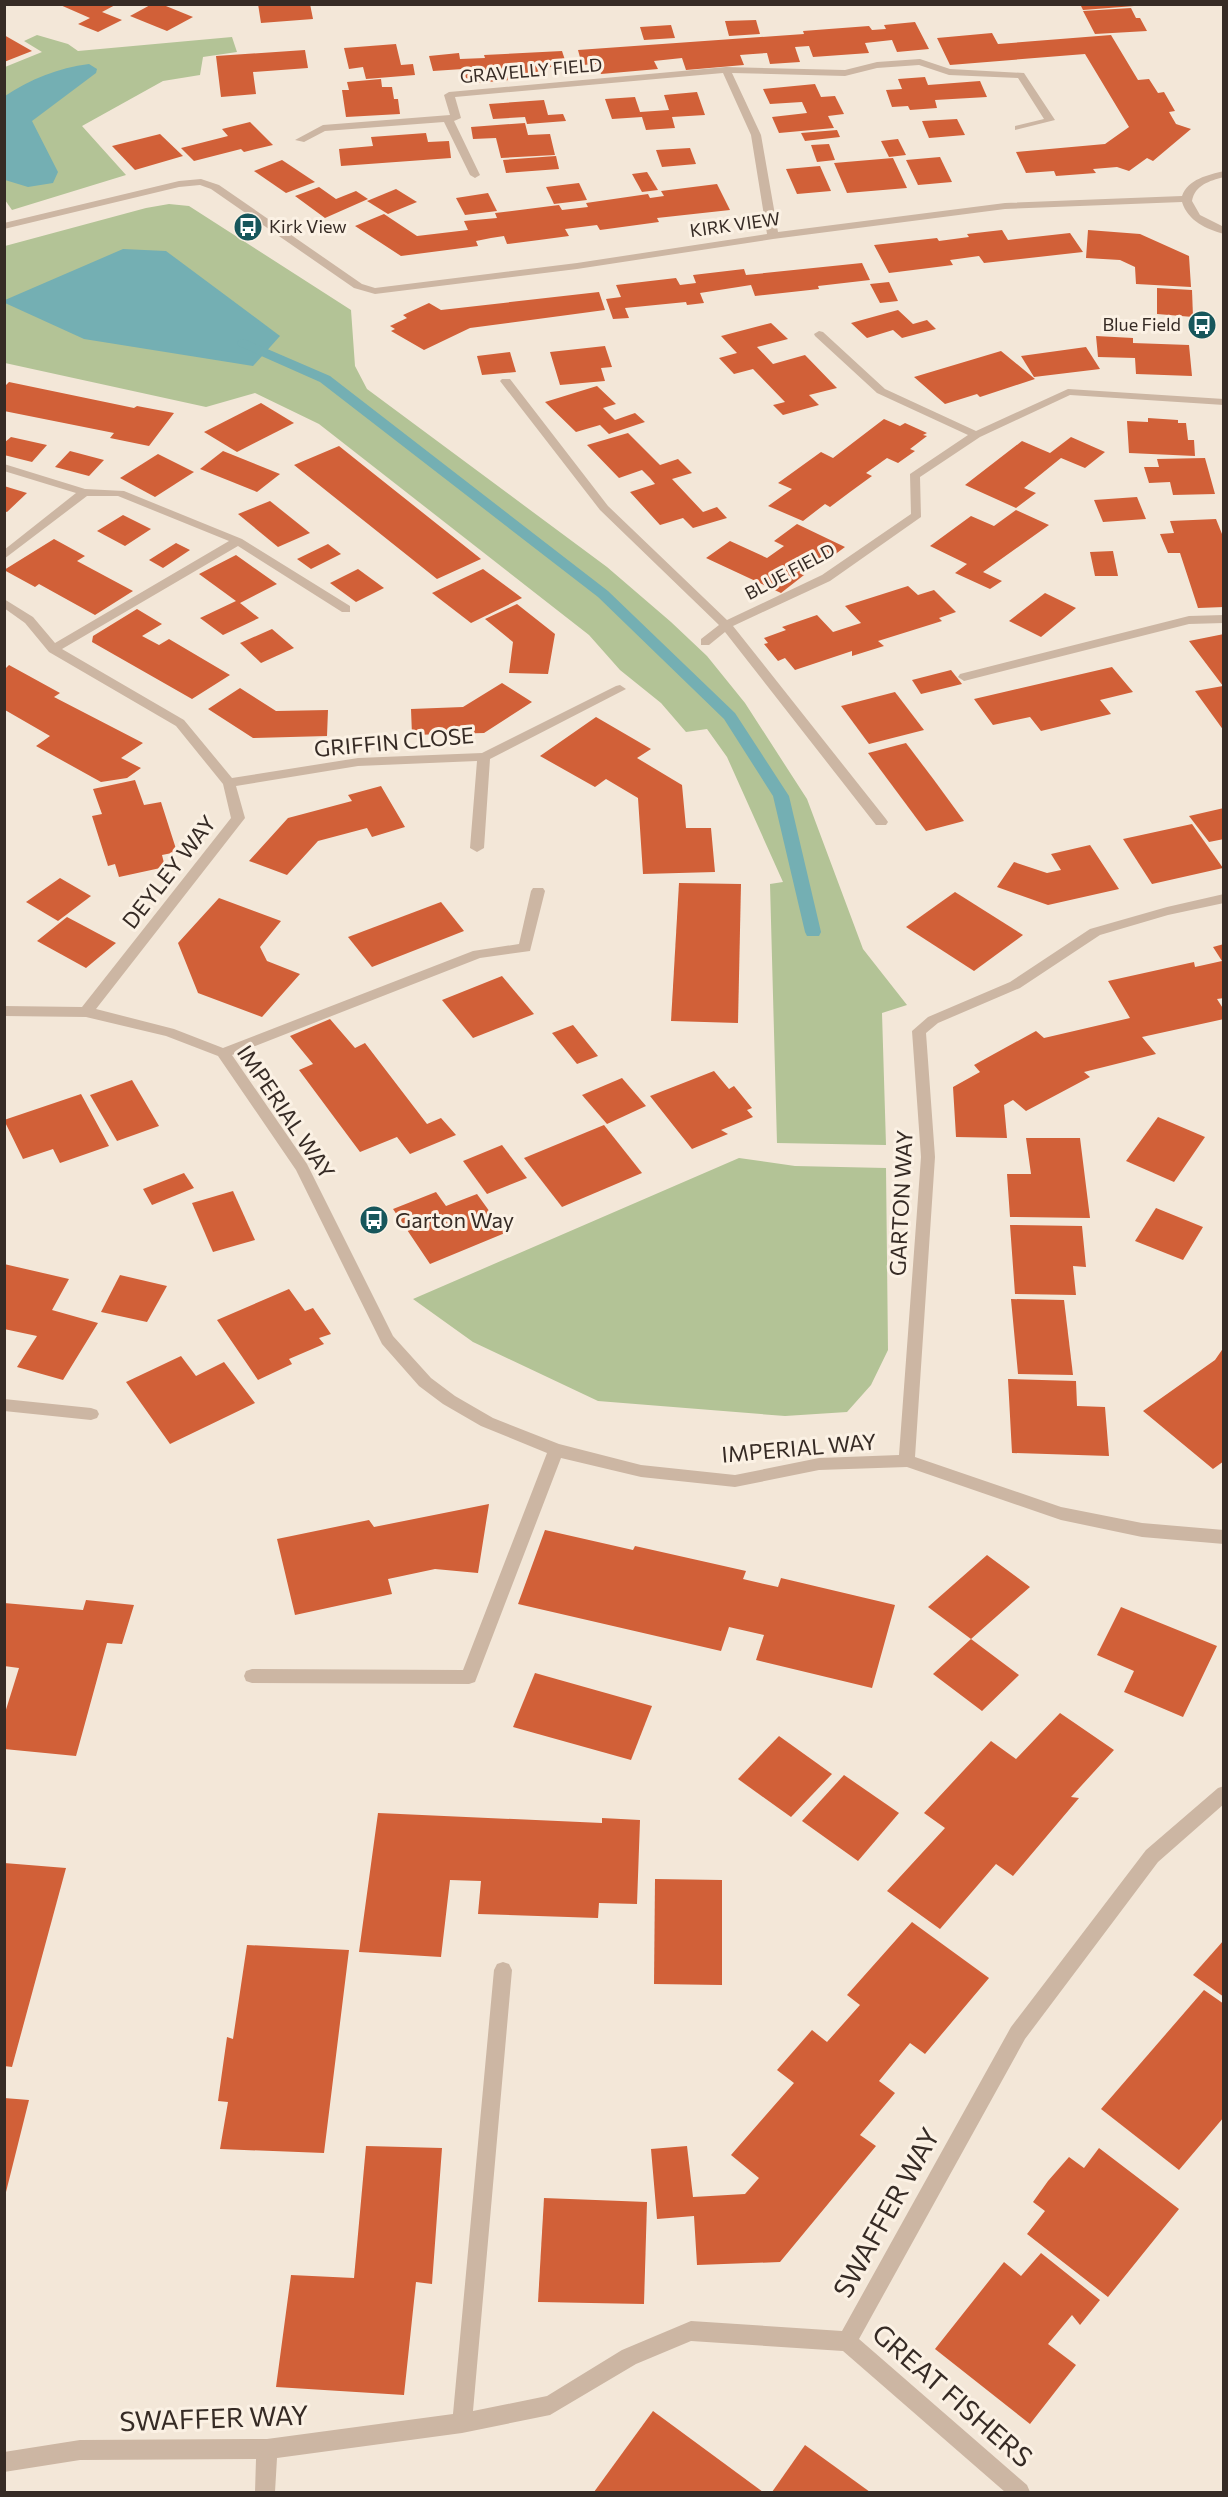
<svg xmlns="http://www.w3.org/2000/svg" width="1228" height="2497" font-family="Commissioner,sans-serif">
<rect width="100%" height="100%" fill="#f3e7d8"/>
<g fill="#b3c396">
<polygon points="37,35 68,44 78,51 232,37 237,52 203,57 200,75 163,81 82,126 126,175 12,210 5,200 5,67 42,52 24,41"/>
<polygon points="169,204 189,206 351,310 355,366 367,389 607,567 671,622 707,656 745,703 807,799 863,949 907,1005 882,1013 886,1145 777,1143 770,884 783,882 727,757 707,729 686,732 661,703 620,670 589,635 319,424 255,393 206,407 5,363 5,246 146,208"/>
<polygon points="739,1158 795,1166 886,1168 888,1350 871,1385 847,1412 785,1416 598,1401 473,1342 413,1299"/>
</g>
<g fill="#74afb3">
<path d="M89,64L97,69L96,73L32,121L58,172L53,183L28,187L5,180V96C30,79 58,68 89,64Z"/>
<polygon points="123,249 166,251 280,336 253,366 84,339 5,303 5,300"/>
</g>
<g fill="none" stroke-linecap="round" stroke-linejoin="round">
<polygon fill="#74afb3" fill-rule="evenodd" points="244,339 330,376 608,591 735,713 789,796 821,932 819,936 807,936 805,932 773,796 724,719 598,597 320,382 239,346 237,343 239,340"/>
</g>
<g fill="#d16038">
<polygon points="58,4 117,4 102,12 122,20 98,32 78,24 90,18"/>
<polygon points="152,4 161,4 193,17 167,31 130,16"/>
<polygon points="258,4 310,4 313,19 261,23"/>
<polygon points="1080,4 1133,4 1134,6 1083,10"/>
<polygon points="1131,8 1136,18 1140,18 1147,31 1095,34 1083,11"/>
<polygon points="756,20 760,34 729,36 725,21"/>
<polygon points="915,22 929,49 897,52 892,40 865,43 869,53 813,57 809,46 795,47 800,62 770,64 767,53 753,54 740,55 744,65 686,70 682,58 654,61 658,69 601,74 598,64 582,65 578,50 804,34 803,31 829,29 869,26 872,30 886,29 884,25"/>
<polygon points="671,25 675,38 644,40 640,27"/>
<polygon points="992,33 998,44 1111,35 1138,80 1149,79 1158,93 1164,92 1175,111 1169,112 1176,124 1191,129 1153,161 1147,158 1129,171 1117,167 1093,169 1096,173 1056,176 1054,171 1026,173 1016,152 1105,144 1129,127 1085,54 950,65 937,38"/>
<polygon points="4,35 32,51 4,62"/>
<polygon points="396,44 401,65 413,64 415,75 366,79 363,67 349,69 344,48"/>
<polygon points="305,50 308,68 253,72 256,94 221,97 216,56"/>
<polygon points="562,51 567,66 537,68 540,77 467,84 463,69 433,71 429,56 459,53 460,59 485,58 484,55"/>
<polygon points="925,77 928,85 980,81 987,97 935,100 937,108 910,110 908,106 892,107 886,90 902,89 898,79"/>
<polygon points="381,79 382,87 392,87 394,99 398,99 400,114 346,117 342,90 349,90 347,82"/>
<polygon points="815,84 821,97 835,96 844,114 828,116 834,128 779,133 772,117 807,113 802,102 770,104 763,89"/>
<polygon points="697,92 705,115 672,117 675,128 660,129 646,130 642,117 612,119 605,99 635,97 640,112 669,110 664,95"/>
<polygon points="544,100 548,115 563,114 566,121 527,124 525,117 493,119 489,104"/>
<polygon points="957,119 965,135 929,138 922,121"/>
<polygon points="250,122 273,145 244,152 241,149 194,161 181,148 228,136 222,129"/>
<polygon points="525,123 528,135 550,134 555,155 501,158 496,138 473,139 471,127"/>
<polygon points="837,130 840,137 805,141 801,133"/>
<polygon points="426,133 428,142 449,141 451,158 341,166 339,149 373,146 371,137"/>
<polygon points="160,134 183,156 135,170 112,146"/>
<polygon points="898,139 906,155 889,157 881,141"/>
<polygon points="829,144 835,160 817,162 811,145"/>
<polygon points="690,148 696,164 662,167 656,150"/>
<polygon points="556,156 559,169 506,173 503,160"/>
<polygon points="940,157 952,182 918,185 906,160"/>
<polygon points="893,158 907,188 847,193 834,163"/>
<polygon points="282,160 315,182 286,193 254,171"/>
<polygon points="820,166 831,191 797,194 786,169"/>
<polygon points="647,172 658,190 642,192 632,174"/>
<polygon points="579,183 587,200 554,204 546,187"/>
<polygon points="717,184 730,210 657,218 659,222 600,230 597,225 565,229 569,236 539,240 507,244 504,236 491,238 476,241 478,246 401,256 355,226 384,214 417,236 468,230 464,221 497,218 495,213 559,205 562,210 588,207 586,203 648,194 650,198 664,196 661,191"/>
<polygon points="319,187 336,199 356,191 368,199 325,218 295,196"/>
<polygon points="396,189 417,202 388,214 367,201"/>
<polygon points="488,193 497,211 465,215 456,198"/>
<polygon points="1002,230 1008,240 1070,233 1083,252 984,263 979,256 950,260 953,265 889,273 874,245 937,238 939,241 969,237 967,234"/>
<polygon points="1088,230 1140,234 1189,256 1191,287 1136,284 1135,267 1120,260 1086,258"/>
<polygon points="862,263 870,280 818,286 819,289 755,296 751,285 700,293 704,303 687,305 686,302 625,308 629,318 613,319 606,299 621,297 616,285 676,278 680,285 696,283 693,275 744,269 746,275"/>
<polygon points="889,282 898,301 880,303 870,284"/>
<polygon points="1157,288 1192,290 1193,317 1157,314"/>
<polygon points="599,292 605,310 470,328 424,350 391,331 395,329 390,326 407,318 403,315 429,303 441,310"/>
<polygon points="898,310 913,324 927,320 936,329 902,338 893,330 867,338 851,323"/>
<polygon points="771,323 788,339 757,347 773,364 805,355 837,388 809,395 819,405 783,415 773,405 785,402 753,369 734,374 719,358 737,353 721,336"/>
<polygon points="1096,336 1133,338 1133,343 1189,345 1192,376 1136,374 1135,358 1098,357"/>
<polygon points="605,346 612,367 601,368 605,381 560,385 550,352"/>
<polygon points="1086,347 1100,369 1034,377 1021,356"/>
<polygon points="1001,351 1035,379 980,397 977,394 945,404 914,377"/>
<polygon points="510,352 516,372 482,375 477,356"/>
<polygon points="9,382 134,408 137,406 174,413 149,446 110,438 114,433 4,411 4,387"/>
<polygon points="597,386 616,404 603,408 615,420 635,413 645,422 609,434 600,425 576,432 545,402"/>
<polygon points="261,403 294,423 237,452 204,432"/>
<polygon points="1148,418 1178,420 1178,423 1186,423 1188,440 1194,440 1195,456 1129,453 1127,421 1148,422"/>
<polygon points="884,419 900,426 905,423 927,433 923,435 927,436 910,449 915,451 898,463 887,458 866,473 872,476 850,492 830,507 825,504 803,521 768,506 792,489 778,483 821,452 833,458"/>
<polygon points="628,433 660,465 678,459 692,473 672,479 703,512 717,507 727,518 693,528 683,518 660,525 630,492 655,484 650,478 642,470 619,478 587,445"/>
<polygon points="11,437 47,445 32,462 4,455 4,443"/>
<polygon points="1071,437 1105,452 1085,468 1061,458 1024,488 1036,493 1016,508 965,485 1022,441 1050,453"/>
<polygon points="339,446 359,462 481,559 437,579 294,465"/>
<polygon points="70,451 104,460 89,476 55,467"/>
<polygon points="223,451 280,474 257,492 200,469"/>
<polygon points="158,454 194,472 155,497 120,478"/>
<polygon points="1205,458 1215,494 1173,495 1170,482 1149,483 1144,467 1159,467 1157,459"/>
<polygon points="4,486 27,493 7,512 4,511"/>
<polygon points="1137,497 1146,519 1103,522 1094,500"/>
<polygon points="270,501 310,533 278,547 238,514"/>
<polygon points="1016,510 1049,525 983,572 1002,581 990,589 955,573 967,564 930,546 971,516 994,526"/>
<polygon points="123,515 151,529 125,546 97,531"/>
<polygon points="1216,519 1224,539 1224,607 1198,608 1180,553 1168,553 1160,534 1174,533 1170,521"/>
<polygon points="797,524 845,547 822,564 815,561 799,573 804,575 781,593 706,558 730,541 767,558 784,546 774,541"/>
<polygon points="54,539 85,556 77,561 133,591 95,615 39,584 35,587 4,570"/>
<polygon points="176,543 190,550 163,568 149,560"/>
<polygon points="328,544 341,554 311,569 297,559"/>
<polygon points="1113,551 1118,576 1095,576 1090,552"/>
<polygon points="236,555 277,584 240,603 259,618 223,635 200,618 236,601 199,574"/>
<polygon points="358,569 384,588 356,602 330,583"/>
<polygon points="483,569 522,598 471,623 432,593"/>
<polygon points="908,586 918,595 934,590 956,612 939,618 942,621 878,641 884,646 852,656 852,651 795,670 785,658 778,661 764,644 768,643 764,638 786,630 782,627 817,615 833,632 861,623 845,606"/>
<polygon points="1045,593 1076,608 1041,637 1009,621"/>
<polygon points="517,604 555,634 548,674 509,673 513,642 485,619"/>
<polygon points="137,609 162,624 142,636 159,645 169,639 230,675 192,699 92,642 93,636"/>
<polygon points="272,629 294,648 261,663 240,643"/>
<polygon points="1224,634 1224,731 1195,691 1223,686 1189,641"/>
<polygon points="9,665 60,693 54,697 143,743 121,758 141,768 127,778 101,782 36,746 50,736 5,710 5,669"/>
<polygon points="1112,667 1133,692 1100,700 1111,714 1041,731 1030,717 993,725 974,699"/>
<polygon points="951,670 962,684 921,694 912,680"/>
<polygon points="502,683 532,702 484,733 412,735 411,709 463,707"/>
<polygon points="240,688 276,711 328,710 327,736 253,738 208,709"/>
<polygon points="895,692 924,730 869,744 841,706"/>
<polygon points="596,717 651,749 637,758 682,785 686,828 711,828 715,872 643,874 638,798 606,779 595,787 540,756"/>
<polygon points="906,743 934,780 964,821 926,831 868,753"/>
<polygon points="135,780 144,805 161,802 177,852 162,855 165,867 119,877 115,864 108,866 92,816 102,814 93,789"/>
<polygon points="381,786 405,827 372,837 367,828 318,841 287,875 249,861 288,818 352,801 348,795"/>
<polygon points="1224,808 1224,839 1209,842 1189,816"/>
<polygon points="1192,824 1223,868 1152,884 1123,839"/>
<polygon points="1090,845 1119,889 1048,905 997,887 1014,862 1047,873 1061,870 1051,854"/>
<polygon points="60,878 91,896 58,921 26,902"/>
<polygon points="679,883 741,884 738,1023 671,1021"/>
<polygon points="955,892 1023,935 974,971 906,927"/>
<polygon points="219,898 281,921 260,947 267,961 300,974 262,1017 198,993 178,943"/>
<polygon points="441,902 464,931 372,967 348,937"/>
<polygon points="67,917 116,943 86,968 37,941"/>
<polygon points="1224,944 1224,998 1217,999 1224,1010 1224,1019 1142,1037 1156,1054 1084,1072 1090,1077 1026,1111 1013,1100 1004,1105 1007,1138 956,1137 953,1087 980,1072 974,1065 1036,1031 1044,1038 1130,1018 1108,981 1194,962 1195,967 1222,961 1213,947"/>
<polygon points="502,976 534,1014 473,1038 442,1000"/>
<polygon points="330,1019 355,1048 365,1043 427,1124 441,1118 456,1135 410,1154 397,1137 360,1152 299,1070 313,1064 290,1036"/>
<polygon points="573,1025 598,1056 577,1064 552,1033"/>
<polygon points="714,1071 729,1089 734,1086 752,1108 747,1110 753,1117 721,1130 728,1134 692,1149 650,1096"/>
<polygon points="622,1078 646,1106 607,1124 582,1095"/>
<polygon points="132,1080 159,1126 117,1141 90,1095"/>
<polygon points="81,1094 109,1146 60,1163 53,1149 23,1159 4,1120"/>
<polygon points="1158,1117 1205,1137 1174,1182 1126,1161"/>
<polygon points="604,1125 642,1173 562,1207 524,1158"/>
<polygon points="1026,1138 1080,1138 1090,1218 1010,1217 1007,1174 1031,1174"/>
<polygon points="502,1145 527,1178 487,1194 463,1161"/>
<polygon points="184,1173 194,1188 152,1205 143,1189"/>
<polygon points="233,1191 255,1240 213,1252 192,1203"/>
<polygon points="436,1192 446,1206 477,1194 505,1233 430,1264 393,1209"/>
<polygon points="1156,1208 1203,1227 1183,1260 1135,1241"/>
<polygon points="1010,1225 1082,1226 1086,1267 1073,1266 1076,1295 1015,1294"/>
<polygon points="4,1264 69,1279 52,1310 98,1323 63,1380 17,1367 37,1336 4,1329"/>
<polygon points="120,1275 167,1286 147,1322 101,1312"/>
<polygon points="289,1289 305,1311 313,1308 331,1334 319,1338 324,1344 289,1359 292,1364 258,1380 217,1320"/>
<polygon points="1011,1299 1064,1300 1073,1375 1018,1374"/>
<polygon points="1224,1347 1224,1461 1213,1469 1143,1411 1215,1360"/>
<polygon points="181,1356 196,1376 224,1362 255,1403 170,1444 126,1382"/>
<polygon points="1008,1379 1076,1381 1077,1406 1105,1407 1109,1456 1012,1453"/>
<polygon points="489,1504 478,1573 435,1569 388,1579 392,1594 295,1615 277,1539 369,1520 374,1527"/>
<polygon points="545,1530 633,1550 635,1546 746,1571 743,1579 760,1583 778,1587 781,1578 895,1605 872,1688 756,1660 764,1635 729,1627 721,1651 518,1604"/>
<polygon points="987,1555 1030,1587 971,1639 1019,1675 982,1711 933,1674 971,1639 928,1607"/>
<polygon points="86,1600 134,1605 122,1644 107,1643 76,1756 4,1749 4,1716 19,1668 4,1666 4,1603 83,1610"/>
<polygon points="1121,1607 1217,1646 1183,1717 1124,1692 1134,1671 1097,1655"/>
<polygon points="535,1673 652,1706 631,1760 513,1727"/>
<polygon points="1060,1713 1114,1750 1071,1797 1079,1798 1013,1876 996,1864 940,1929 887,1891 945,1828 924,1813 991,1741 1016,1759"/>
<polygon points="779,1736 832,1774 791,1817 738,1779"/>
<polygon points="844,1775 899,1813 858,1861 802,1821"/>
<polygon points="378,1813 602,1823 602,1818 640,1820 637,1904 599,1903 598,1918 478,1914 481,1881 450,1880 441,1957 359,1952"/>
<polygon points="4,1863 66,1868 12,2067 4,2066"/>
<polygon points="655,1879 722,1880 722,1985 654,1984"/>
<polygon points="912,1922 989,1978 925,2054 910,2043 879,2081 895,2093 860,2135 876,2146 780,2262 697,2265 694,2216 657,2219 651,2149 687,2146 693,2197 745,2194 759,2178 731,2155 794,2083 777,2070 812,2030 827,2042 860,2005 847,1995"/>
<polygon points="1224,1940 1224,1997 1193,1975"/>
<polygon points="247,1945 349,1950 324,2153 220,2149 228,2102 218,2101 227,2037 233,2039"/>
<polygon points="1204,1990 1224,2004 1224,2117 1179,2170 1101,2109"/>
<polygon points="4,2098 29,2100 5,2196 4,2196"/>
<polygon points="366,2146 442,2148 432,2284 416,2282 404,2395 276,2387 291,2275 354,2278"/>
<polygon points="1099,2148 1179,2209 1108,2297 1027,2234 1045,2211 1033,2202 1048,2181 1069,2157 1084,2168"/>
<polygon points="544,2198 647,2202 644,2304 538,2302"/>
<polygon points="1041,2253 1100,2300 1080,2325 1072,2315 1048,2344 1076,2365 1030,2424 935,2349 1004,2262 1021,2276"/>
<polygon points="653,2411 763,2492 594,2492"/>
<polygon points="805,2445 870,2492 772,2492"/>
</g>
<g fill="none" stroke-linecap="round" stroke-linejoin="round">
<g fill="#ccb6a3" fill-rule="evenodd">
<path d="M920,59L950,69L1024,73L1055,120L1015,130V126L1044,119L1018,78L949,75L919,65L877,68L845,76L732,73L761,135L778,232L1005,203L1182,196C1188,179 1208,175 1224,171V177C1209,181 1195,185 1192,201L1200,215L1224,227V234C1206,229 1188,221 1182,202L1005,209L773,239L577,269L375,294L354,288L211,189L200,185L179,187L4,229V223L179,181L201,179L219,185L362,284L375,288L577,263L767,234L751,135L723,73L455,97L461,118L454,121L480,175L475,178L470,175L444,122L325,131L304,142L295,140L323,125L450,115L444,95L449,92L726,67L845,70L877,62Z"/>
<polygon points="819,331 823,332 885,389 976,431 1068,389 1224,399 1224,405 1070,395 980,437 920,477 921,517 830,581 733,626 886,819 888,822 886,825 876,825 725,632 709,645 701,645 701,639 719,625 600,510 500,381 502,379 510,379 608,506 727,620 822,575 911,514 910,474 968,435 877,393 815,336 814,334"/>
<polygon points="4,464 85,489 124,491 242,539 350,606 350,612 342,612 238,546 62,649 184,720 232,778 358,758 482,753 616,686 620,685 626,689 490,759 484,848 477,852 470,848 477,761 358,766 236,786 245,818 96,1009 174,1029 223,1048 473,951 519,944 531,891 533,888 543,888 545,891 530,951 480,958 232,1055 307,1164 393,1336 431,1378 455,1396 493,1418 559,1444 641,1465 735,1475 819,1458 899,1455 921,1157 912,1031 928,1017 1010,982 1090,929 1167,907 1224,894 1224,903 1168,915 1100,935 1020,988 938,1023 926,1033 935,1157 915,1457 1061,1507 1142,1523 1224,1530 1224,1544 1142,1537 1061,1520 907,1467 819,1470 735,1487 641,1477 561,1458 475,1682 469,1684 252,1683 246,1681 244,1676 246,1671 252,1669 463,1670 547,1453 481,1426 443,1404 419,1386 382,1344 296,1170 218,1056 166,1036 86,1017 4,1016 4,1006 82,1007 231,818 223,784 176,726 49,652 25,623 4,608 4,599 33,617 55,643 229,541 118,496 87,496 4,559 4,550 76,493 4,471"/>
<polygon points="1224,615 1224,623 1189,624 964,681 958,677 960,674 1189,616"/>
<polygon points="4,1399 91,1408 97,1410 99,1414 97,1418 91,1420 4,1411"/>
<polygon points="1224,1786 1224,1804 1158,1862 1025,2039 859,2339 1027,2485 1030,2492 1005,2492 843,2351 691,2341 636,2364 550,2415 462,2433 277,2458 275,2492 255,2492 256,2459 80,2460 4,2472 4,2452 80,2440 267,2439 453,2414 494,1970 497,1964 503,1962 509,1964 512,1970 473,2411 547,2396 622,2350 691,2321 842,2331 1011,2027 1146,1850 1218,1788"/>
</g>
</g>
<defs>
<g id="bus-disc" transform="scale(1.5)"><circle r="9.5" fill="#17565b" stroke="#fbf1e4"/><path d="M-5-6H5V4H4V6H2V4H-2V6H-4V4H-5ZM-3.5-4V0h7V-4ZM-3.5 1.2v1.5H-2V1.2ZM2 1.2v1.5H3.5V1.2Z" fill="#fff"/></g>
</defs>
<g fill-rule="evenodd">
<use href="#bus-disc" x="248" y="227"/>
<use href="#bus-disc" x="1202" y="325"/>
<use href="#bus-disc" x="374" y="1220"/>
</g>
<g text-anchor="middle" stroke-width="6" stroke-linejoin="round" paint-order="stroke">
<g font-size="18" fill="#362b25" stroke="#fbf1e4">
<text transform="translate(531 71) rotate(-5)" y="6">GRAVELLY FIELD</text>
<text transform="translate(735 225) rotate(-8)" y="6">KIRK VIEW</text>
<text transform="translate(790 572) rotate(-28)" y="6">BLUE FIELD</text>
</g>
<g font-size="18" fill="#362b25" stroke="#fbf1e4" text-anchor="start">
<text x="269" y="233">Kirk View</text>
<text x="1181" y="331" text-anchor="end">Blue Field</text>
</g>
<g font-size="22" fill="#362b25" stroke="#fbf1e4">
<text transform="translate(394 742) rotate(-5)" y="8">GRIFFIN CLOSE</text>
<text transform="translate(169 872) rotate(-52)" y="8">DEYLEY WAY</text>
<text transform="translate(286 1112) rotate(56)" y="8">IMPERIAL WAY</text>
<text transform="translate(901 1203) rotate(-87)" y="8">GARTON WAY</text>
<text transform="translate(799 1448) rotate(-5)" y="8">IMPERIAL WAY</text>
</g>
<g font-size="22" fill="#362b25" stroke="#fbf1e4" text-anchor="start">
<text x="395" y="1228">Garton Way</text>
</g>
<g font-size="27" fill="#362b25" stroke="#fbf1e4">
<text transform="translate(887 2213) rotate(-61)" y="9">SWAFFER WAY</text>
<text transform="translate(952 2396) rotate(41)" y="9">GREAT FISHERS</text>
<text transform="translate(214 2419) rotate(-2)" y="9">SWAFFER WAY</text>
</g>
</g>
<rect width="1228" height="2497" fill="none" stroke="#362b25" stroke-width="12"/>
</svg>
